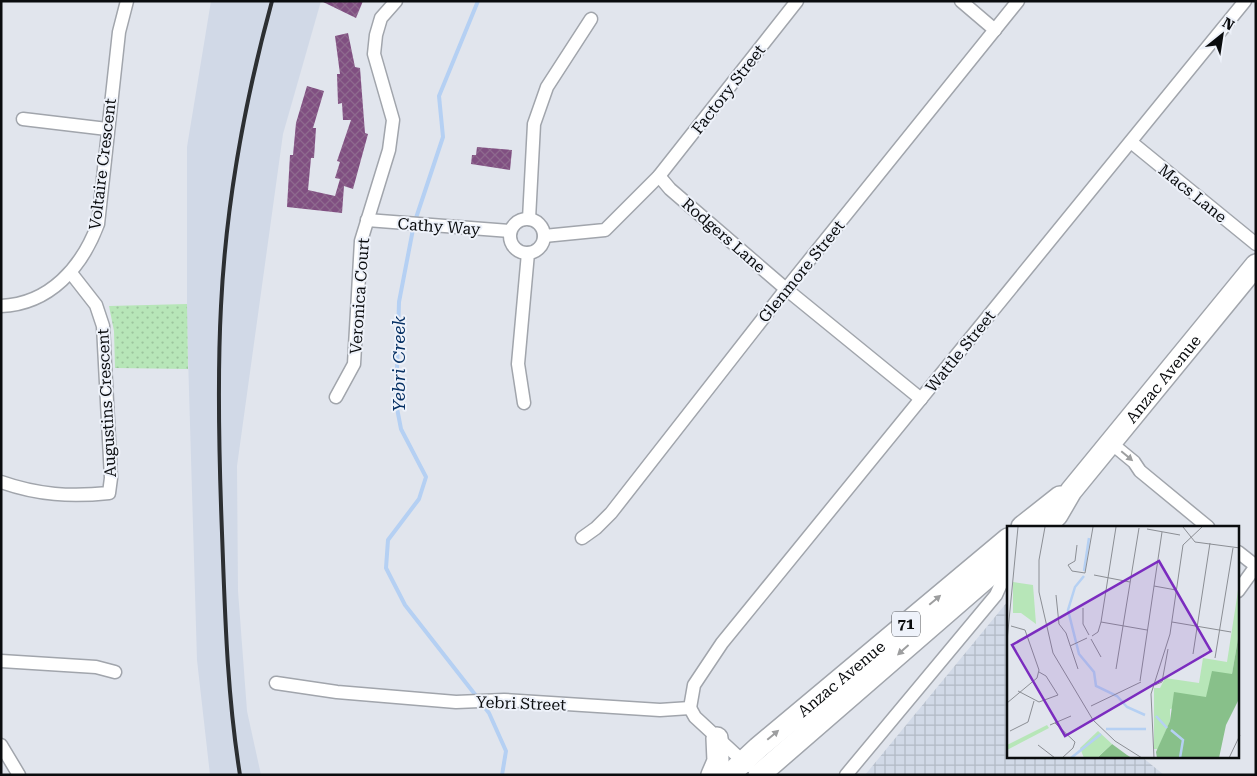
<svg xmlns="http://www.w3.org/2000/svg" width="1257" height="776" font-family="'Roboto Serif',serif">
<defs>
<pattern id="industrial-grid" width="8" height="8" patternUnits="userSpaceOnUse" patternTransform="scale(1.25)"><rect width="8" height="8" fill="#d1d9e7"/><path d="M0 4h8M4 0v8" fill="none" stroke="#b2b9c5"/></pattern>
<pattern id="park-dots" width="8" height="8" patternUnits="userSpaceOnUse" patternTransform="scale(1.25)"><rect width="8" height="8" fill="#b7e6b8"/><path d="M2 2h.1M6 6h.1" fill="none" stroke="#9cc49d" stroke-width="1.8" stroke-linecap="round"/></pattern>
<pattern id="building-cross-hatch" width="8" height="8" patternUnits="userSpaceOnUse" patternTransform="scale(1.25)"><rect width="8" height="8" fill="#804f81"/><path d="M0 0l8 8M0 8l8-8" fill="none" stroke="#8e698e"/></pattern>
</defs>
<rect width="100%" height="100%" fill="#e1e5ed"/>
<polygon fill="#d1d9e7" points="211,1 321,1 283,134 237,466 238,591 247,711 261,775 210,775 197,660 187,323 187,147"/>
<polygon fill="url(#industrial-grid)" points="1008,601 1008,757 1142,757 1164,775 865,775"/>
<polygon fill="url(#park-dots)" points="187,304 188,369 115,368 114,331 109,306"/>
<g fill="none" stroke-linecap="round" stroke-linejoin="round">
<g stroke="#b5d0f3" stroke-width="4">
<polyline points="477,697 405,605 386,568 388,540 419,499 426,477 401,429 396,403 399,302 414,224 443,137 439,96 478,1"/>
<polyline points="481,703 489,713 506,751 502,775"/>
</g>
</g>
<g fill="url(#building-cross-hatch)">
<polygon points="321,1 363,1 356,18"/>
<polygon points="348,33 355,67 360,68 365,133 368,134 353,189 344,186 342,213 287,207 290,155 293,155 296,123 307,86 324,91 313,128 316,128 314,158 311,158 308,190 335,196 340,179 335,178 340,162 337,161 351,120 343,120 342,103 338,104 337,74 340,74 335,36"/>
<polygon points="477,147 512,150 510,170 471,164 472,155 476,155"/>
</g>
<g fill="none" stroke-linecap="round" stroke-linejoin="round">
<g stroke="#a1a5ac" stroke-width="15">
<g id="minor">
<polyline points="961,1 995,30"/>
<polyline points="23,119 107,129"/>
<polyline points="1131,142 1256,244"/>
<polyline points="659,176 670,189 786,289 921,399"/>
<polyline points="529,219 534,124 547,87 591,19"/>
<circle cx="527" cy="236" r="17"/>
<polyline points="367,220 510,231"/>
<polyline points="544,236 605,230 659,176 797,1"/>
<path d="M1,306C50,304 82,267 98,224L119,32L127,1"/>
<polyline points="336,397 354,364 361,241 389,150 393,120 374,54 376,35 381,18 396,1"/>
<polyline points="524,403 518,364 528,253"/>
<polyline points="1111,443 1134,462 1140,471 1208,527"/>
<path d="M1,482C38,495 71,497 109,493L111,478L103,326L96,305L71,273"/>
<polyline points="582,538 596,528 611,513 786,289 1018,1"/>
<polyline points="1238,552 1256,566"/>
<polyline points="1238,591 1256,566"/>
<polyline points="1,661 96,667 115,672"/>
<polyline points="276,683 337,692 456,702 504,700 660,710 690,708"/>
<polyline points="690,708 694,685 722,643 1245,1"/>
<polyline points="690,708 695,717 748,766"/>
<polyline points="1,745 19,775"/>
<polyline points="846,775 996,595 1001,584 1006,561"/>
</g>
</g>
<g stroke="#a1a5ac" stroke-width="24">
<g id="trunk">
<polyline points="1022,527 1060,497"/>
<path id="s1" d="M1045,527L1057,515L1071,491L1256,265"/>
<polyline points="712,775 718,761 717,738"/>
<path id="s2" d="M729,775L758,748L1008,539"/>
<polyline points="759,775 1008,559"/>
</g>
</g>
<use href="#minor" stroke="#fff" stroke-width="12"/>
<use href="#trunk" stroke="#fff" stroke-width="21"/>
<path stroke="#2c2f32" stroke-width="4" d="M240,775C227,694 225,614 222,533C219,457 217,381 221,306C226,203 245,100 272,1"/>
</g>
<defs><path id="oneway-solid" d="M-6-.8H1V-3.2L6.5 0L1 3.2V.8H-6Z" transform="scale(1.25)"/></defs>
<g fill="#9d9e9f">
<use href="#oneway-solid" transform="translate(1127 456) rotate(40)"/>
<use href="#oneway-solid" transform="translate(935 600) rotate(-40)"/>
<use href="#oneway-solid" transform="translate(903 650) rotate(138)"/>
<use href="#oneway-solid" transform="translate(773 735) rotate(-40)"/>
</g>
<g text-anchor="middle" stroke-width="4" stroke-linejoin="round" paint-order="stroke">
<rect fill="#eef2fa" stroke="#4e5155" stroke-width="1" x="892" y="611.5" width="28" height="25" rx="4"/>
<g font-size="15" font-weight="bold" fill="#0a0c0e">
<text x="906" y="629">71</text>
</g>
<g font-size="16" fill="#0a0c0e" stroke="#eef2fa">
<text transform="translate(728 89) rotate(-52)" y="6">Factory Street</text>
<text transform="translate(102 164) rotate(-83)" y="6">Voltaire Crescent</text>
<text transform="translate(1193 193) rotate(39)" y="6">Macs Lane</text>
<text transform="translate(439 226) rotate(4)" y="6">Cathy Way</text>
<text transform="translate(724 235) rotate(41)" y="6">Rodgers Lane</text>
<text transform="translate(801 271) rotate(-51)" y="6">Glenmore Street</text>
<text transform="translate(359 296) rotate(-86)" y="6">Veronica Court</text>
<text transform="translate(960 351) rotate(-51)" y="6">Wattle Street</text>
<text dy="6" stroke="none"><textPath href="#s1" startOffset="190">Anzac Avenue</textPath></text>
<text transform="translate(106 403) rotate(-93)" y="6">Augustins Crescent</text>
<text dy="6" stroke="none"><textPath href="#s2" startOffset="148">Anzac Avenue</textPath></text>
<text transform="translate(521 703) rotate(2)" y="6">Yebri Street</text>
</g>
<g font-size="18" font-style="italic" fill="#063063" stroke="#eef2fa">
<text transform="translate(399 364) rotate(-90)" y="6">Yebri Creek</text>
</g>
</g>
<g transform="translate(1007 526)">
<rect width="232" height="232" fill="#e1e5ed"/>
<path d="M232,58V107L225,148L199,172L163,183V195L151,223H147V162H153L158,152L192,157L196,132L220,136Z" fill="#b7e6b8"/>
<path d="M232,107V173L219,199L212,232H150L149,226L163,195L167,166L199,171L205,145L225,148ZM105,218L120,229L125,232H90Z" fill="#88c08a"/>
<path d="M6,56L26,59L29,98L14,87H6ZM40,199L42,202L0,224V219ZM91,205L105,218L90,232H77L73,222Z" fill="#b7e6b8"/>
<path fill="none" stroke="#b5d0f3" stroke-width="2.5" d="M77,45L82,12M77,50L68,61L61,84L72,128L87,146L89,160L110,170L120,181L138,189M149,190L160,202M99,203H139M164,204L176,214L173,232M64,232L94,208"/>
<path fill="none" stroke="#8b8e94" stroke-width="1" d="M38,1L32,34V66L46,127L86,194L108,215L135,232M176,1L188,16L233,22M140,3L173,9M70,19L68,35L61,39L65,45L78,47L86,1M87,49L123,56M147,60L169,64M49,69L52,98L59,107L71,143M76,82V98L82,109M94,96L140,104M165,96L224,106M85,110L91,106L94,96L109,1M84,113L94,131M0,115L11,1M63,120L80,112M186,128L203,17M208,132L226,22M109,143L132,2M133,155L155,6M148,159L155,156L161,123M11,165L32,176L51,169L39,150L32,146M0,177L30,152L32,144L18,104L4,100M84,180L134,156M48,197L68,216L66,222L55,232M43,199L64,190M3,205L21,196L27,175M31,219L48,232M147,232L144,168L163,108L176,19L195,1M222,232L233,209"/>
<path fill="#7b2cbf" fill-opacity="0.15" stroke="#7b2cbf" stroke-width="2.5" d="M152,35L204,125L58,210L5,119Z"/>
<rect width="232" height="232" fill="none" stroke="#0a0c0e" stroke-width="2.5"/>
</g>
<rect width="1257" height="776" fill="none" stroke="#0a0c0e" stroke-width="5"/>
<g transform="translate(1222 35) rotate(30)" stroke="#eef2fa" stroke-width="4" paint-order="stroke">
<path d="M0-4L9 19L0 12L-9 19Z" fill="#0a0c0e"/>
<text y="-8" font-size="14" font-weight="bold" text-anchor="middle" fill="#0a0c0e">N</text>
</g>
</svg>
